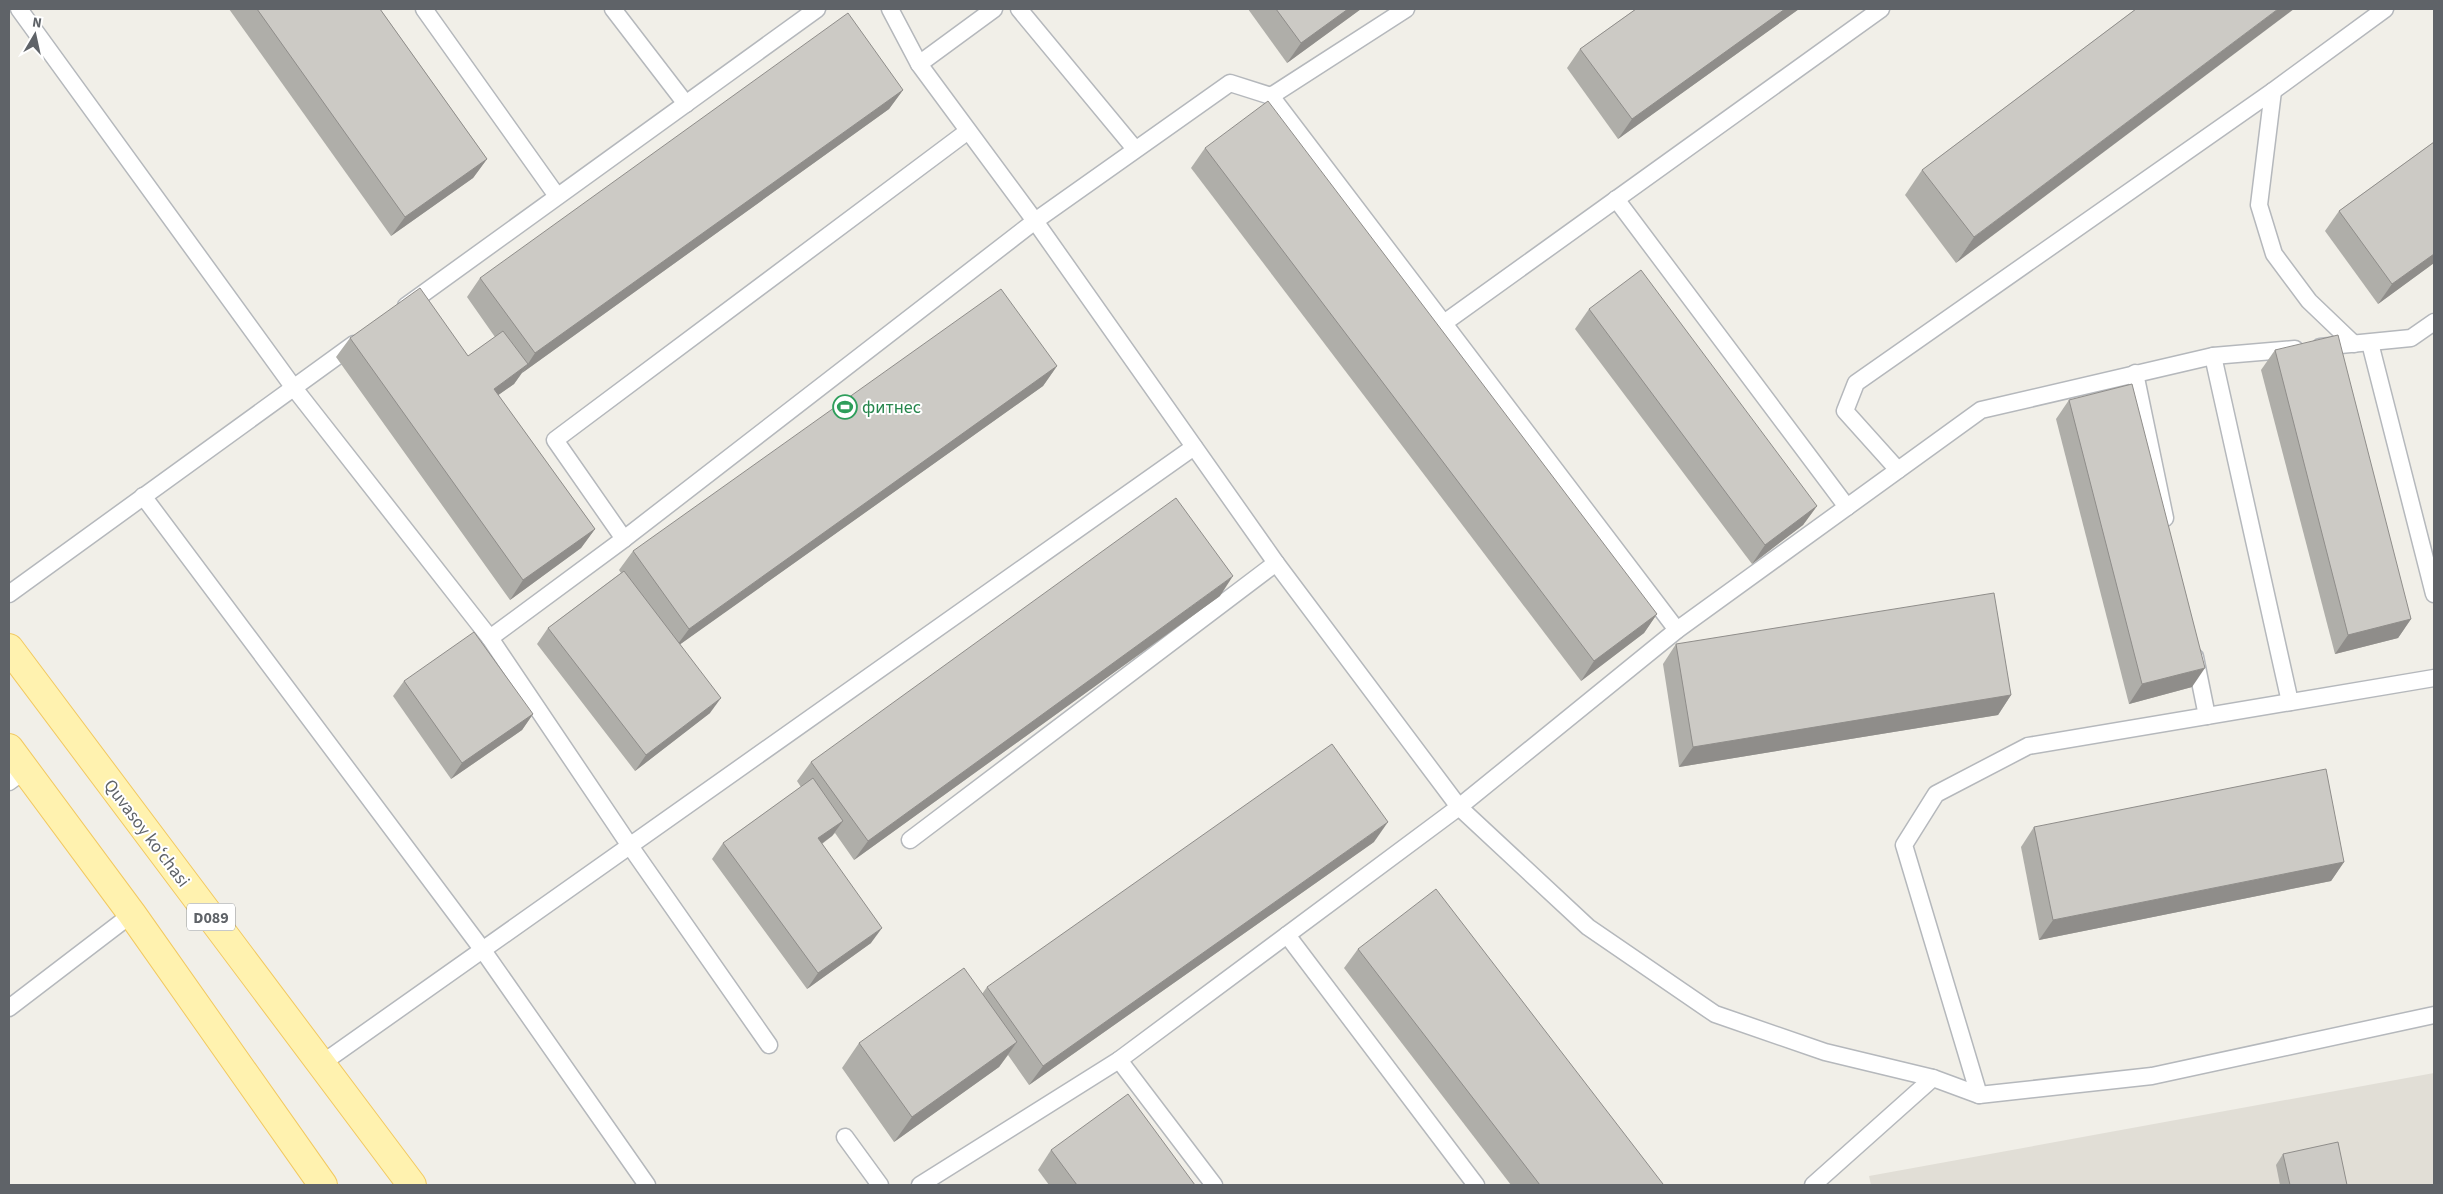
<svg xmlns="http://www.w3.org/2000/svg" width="2443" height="1194" font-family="'Source Sans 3',sans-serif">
<rect width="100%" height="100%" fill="#f1efe8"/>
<polygon fill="#e1ded6" points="2434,1073 2434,1185 1871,1185 1869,1176"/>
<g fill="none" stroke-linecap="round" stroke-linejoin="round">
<g stroke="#b5b8bc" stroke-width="19">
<g id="service">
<polyline points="19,9 294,388 490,638 624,539 555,440 968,131"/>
<polyline points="424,9 557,196"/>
<polyline points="613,9 686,104"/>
<polyline points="890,9 919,64 1035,221 1276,563 1459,807 1588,927 1715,1014 1825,1052 1933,1078 1979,1095 2152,1076 2434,1015"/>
<polyline points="1019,9 1135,149"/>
<polyline points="919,64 994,9"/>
<polyline points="2273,91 2259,205 2274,254 2309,301 2354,344"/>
<polyline points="1271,96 1677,630"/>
<polyline points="1616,199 1847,507"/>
<polyline points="406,306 817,9"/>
<polyline points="1444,323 1881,9"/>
<polyline points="2370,343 2434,594"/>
<polyline points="2320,347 2411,338 2434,322"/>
<polyline points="2213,356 2290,702"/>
<polyline points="2135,373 2165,518"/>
<polyline points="1898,470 1845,411 1856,383 2273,91 2385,9"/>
<polyline points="143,496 482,949 647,1185"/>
<polyline points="624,539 1035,221 1230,83 1271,96 1406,9"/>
<polyline points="9,594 354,344"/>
<polyline points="490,638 630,846 769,1045"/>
<polyline points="2195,657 2207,716"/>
<polyline points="9,782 25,770"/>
<polyline points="910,840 1276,563"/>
<polyline points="1287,935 1476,1185"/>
<polyline points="9,1008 132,914"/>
<polyline points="1119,1060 1459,807 1677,630 1981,410 2213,356 2295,349"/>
<polyline points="321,1064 1194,447"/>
<polyline points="1979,1095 1904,845 1936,794 2028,746 2434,678"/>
<polyline points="845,1137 880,1185"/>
<polyline points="920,1185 1119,1060 1214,1185"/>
<polyline points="1813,1185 1933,1078"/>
</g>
</g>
<g stroke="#f2c960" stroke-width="30">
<g id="primary">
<polyline points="9,648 412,1185"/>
<polyline points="9,748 132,914 323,1185"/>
</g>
</g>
<use href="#service" stroke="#fff" stroke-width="16"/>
<use href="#primary" stroke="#fff2af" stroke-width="28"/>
</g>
<g fill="#afaea9">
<polygon points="229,9 380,9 487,159 473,178 391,236"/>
<polygon points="1248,9 1361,9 1287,63"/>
<polygon points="1636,9 1799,9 1618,139 1567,68 1580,49"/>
<polygon points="2136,9 1956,263 1905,195 1922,170"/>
<polygon points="903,90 889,109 522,373 514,384 498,395 595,529 581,548 510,600 336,357 350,338 468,356 495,337 467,297 480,278"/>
<polygon points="2434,142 2434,263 2378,304 2325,231 2339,211"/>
<polygon points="1205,148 1657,614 1644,633 1581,681 1191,168"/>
<polygon points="1589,309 1817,506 1803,525 1752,564 1575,329"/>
<polygon points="2275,350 2411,619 2398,638 2335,654 2261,370"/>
<polygon points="1057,366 1043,386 680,644 710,713 635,771 537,644 548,628 621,573 619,570 633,551"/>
<polygon points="2069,400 2192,687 2129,704 2056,419"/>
<polygon points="1220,596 854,860 835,833 832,836 822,844 871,943 807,989 712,859 723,843 801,787 797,781 811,762"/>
<polygon points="1676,644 2011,695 1998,715 1679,767 1663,664"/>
<polygon points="404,681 533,714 522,730 451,779 393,696"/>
<polygon points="2034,827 2344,862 2331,881 2039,940 2021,847"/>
<polygon points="1374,842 1029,1085 1008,1055 999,1067 894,1142 842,1068 859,1043 982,994 987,987"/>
<polygon points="1358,949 1663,1184 1662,1185 1511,1185 1344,968"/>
<polygon points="1051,1150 1195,1185 1049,1185 1038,1170"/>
<polygon points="2283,1154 2347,1185 2280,1185 2276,1165"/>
</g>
<g fill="#8f8d8a">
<polygon points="1348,9 1361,9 1287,63 1301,43"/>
<polygon points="1785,9 1799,9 1618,139 1632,119"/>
<polygon points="2278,9 2294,9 1956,263 1974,237"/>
<polygon points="903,90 889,109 522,373 535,353"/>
<polygon points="487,159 473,178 391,236 405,217"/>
<polygon points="2434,254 2434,263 2378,304 2392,284"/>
<polygon points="528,364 514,384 480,408 494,389"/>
<polygon points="1057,366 1043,386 675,648 689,629"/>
<polygon points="1817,506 1803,525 1752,564 1765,545"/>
<polygon points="595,529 581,548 510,600 523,580"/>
<polygon points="1233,576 1220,596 854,860 868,841"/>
<polygon points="1657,614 1644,633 1581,681 1594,661"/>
<polygon points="2411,619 2398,638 2335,654 2348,635"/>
<polygon points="2205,668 2192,687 2129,704 2142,684"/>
<polygon points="2011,695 1998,715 1679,767 1693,747"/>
<polygon points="721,698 710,713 635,771 646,755"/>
<polygon points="533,714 522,730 451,779 462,763"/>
<polygon points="843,821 832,836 807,854 818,838"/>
<polygon points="1388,822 1374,842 1029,1085 1043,1066"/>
<polygon points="2344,862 2331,881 2039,940 2053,920"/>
<polygon points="882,928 871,943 807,989 818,973"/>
<polygon points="1017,1042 999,1067 894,1142 912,1117"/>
</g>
<g fill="#cccac5" stroke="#8f8d8a">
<polygon points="257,9 380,9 487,159 405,217"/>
<polygon points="1276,9 1348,9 1301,43"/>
<polygon points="1636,9 1785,9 1632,119 1580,49"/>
<polygon points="2136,9 2278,9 1974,237 1922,170"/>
<polygon points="848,13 903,90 535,353 480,278"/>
<polygon points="1268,101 1657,614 1594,661 1205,148"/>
<polygon points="2434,142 2434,254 2392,284 2339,211"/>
<polygon points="1641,270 1817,506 1765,545 1589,309"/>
<polygon points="420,288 468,356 503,331 528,364 494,389 595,529 523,580 350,338"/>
<polygon points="1001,289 1057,366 689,629 633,551"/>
<polygon points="2338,335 2411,619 2348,635 2275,350"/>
<polygon points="2132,384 2205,668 2142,684 2069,400"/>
<polygon points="1176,498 1233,576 868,841 811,762"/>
<polygon points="624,571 721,698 646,755 548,628"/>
<polygon points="1994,593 2011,695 1693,747 1676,644"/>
<polygon points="474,632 533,714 462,763 404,681"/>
<polygon points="1332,744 1388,822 1043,1066 987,987"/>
<polygon points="2326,769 2344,862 2053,920 2034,827"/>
<polygon points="813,778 843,821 818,838 882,928 818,973 723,843"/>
<polygon points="1436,889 1663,1184 1662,1185 1540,1185 1358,949"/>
<polygon points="964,968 1017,1042 912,1117 859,1043"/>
<polygon points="1128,1094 1195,1185 1077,1185 1051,1150"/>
<polygon points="2338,1142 2347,1185 2290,1185 2283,1154"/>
</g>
<defs>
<g id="stadium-ring" transform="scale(1.25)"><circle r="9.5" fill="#fff" stroke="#2e9e5b" stroke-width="1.5"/><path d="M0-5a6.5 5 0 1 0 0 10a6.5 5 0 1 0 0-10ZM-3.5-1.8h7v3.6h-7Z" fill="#2e9e5b"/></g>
</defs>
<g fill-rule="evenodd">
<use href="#stadium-ring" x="845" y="407"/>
</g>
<g text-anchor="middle" stroke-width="4" stroke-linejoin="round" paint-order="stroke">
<rect fill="#fff" stroke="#8f9295" stroke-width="1" x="187" y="903.5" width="48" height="27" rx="4"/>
<g font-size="16" font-weight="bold" fill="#5f6368">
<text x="211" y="923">D089</text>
</g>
<g font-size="18" fill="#27864d" stroke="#fff" text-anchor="start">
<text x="862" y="413">фитнес</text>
</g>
<g font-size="18" fill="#5f6368" stroke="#fff">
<text transform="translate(147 833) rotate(53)" y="6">Quvasoy koʻchasi</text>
</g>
</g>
<rect width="2443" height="1194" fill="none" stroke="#5f6368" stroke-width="20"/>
<g transform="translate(35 35) rotate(9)" stroke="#ffffff" stroke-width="4" paint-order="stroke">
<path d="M0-4L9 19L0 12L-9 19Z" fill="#5f6368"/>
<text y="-8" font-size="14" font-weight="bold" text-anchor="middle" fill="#5f6368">N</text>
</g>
</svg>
